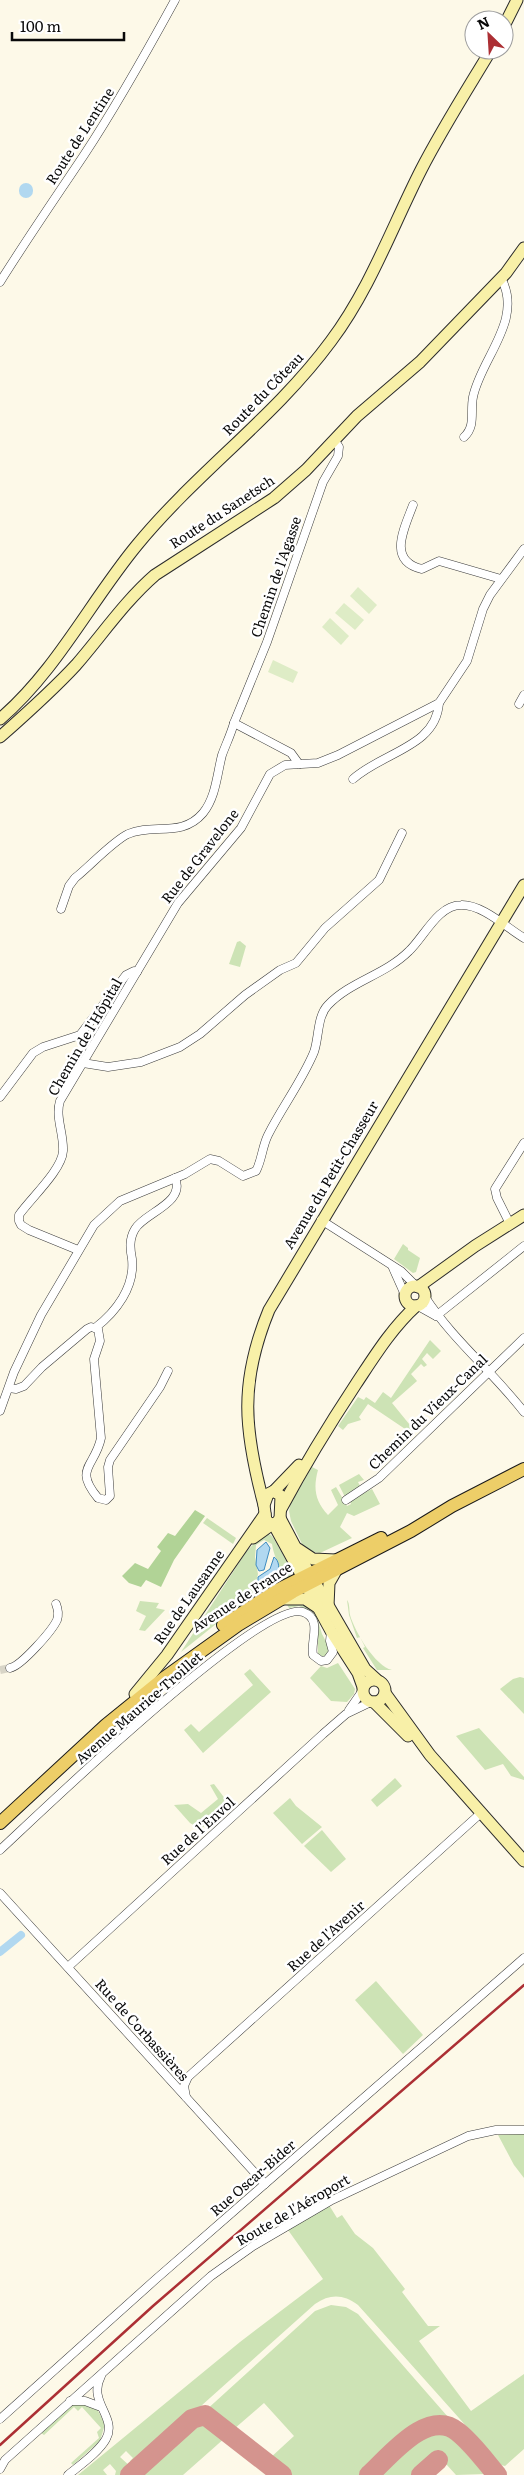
<svg xmlns="http://www.w3.org/2000/svg" width="524" height="2475" font-family="Literata,serif">
<rect width="100%" height="100%" fill="#fdf9e8"/>
<g fill="#cde3b5" fill-rule="evenodd">
<polygon points="240,941 246,946 240,967 229,964 237,942"/>
<polygon points="403,1244 408,1248 408,1250 420,1258 416,1272 413,1273 394,1259"/>
<polygon points="430,1340 441,1351 433,1359 427,1353 422,1359 427,1365 424,1367 421,1364 411,1374 417,1381 392,1403 414,1430 411,1433 368,1404 359,1417 361,1420 348,1424 343,1430 338,1426 358,1397 364,1400 366,1397 375,1403 383,1392 391,1398"/>
<path d="M312,1467L318,1470C313,1488 315,1501 328,1515L338,1505L331,1490L336,1487L347,1506L351,1504L350,1500L372,1489L380,1504L354,1516L347,1513L340,1527L352,1538L320,1553L312,1552L302,1544L291,1521L289,1511L291,1502Z"/>
<polygon points="359,1474 364,1480 358,1482 360,1486 345,1497 339,1485"/>
<polygon points="207,1518 236,1538 233,1544 203,1523"/>
<path d="M264,1533L271,1535L274,1539L292,1571L290,1576L216,1624L181,1652L246,1552ZM264,1540L272,1544C274,1561 290,1578 264,1588L256,1583L258,1574L255,1557L256,1545Z"/>
<path d="M347,1600C350,1604 349,1610 350,1615C355,1632 375,1666 392,1670H377L363,1648L365,1647L360,1637L357,1638L349,1615Z"/>
<polygon points="140,1601 159,1603 156,1608 165,1610 145,1631 139,1630 146,1616 136,1611"/>
<polygon points="300,1602 316,1615 322,1634 330,1649 327,1656 322,1657 318,1654 318,1627 313,1613 299,1606 289,1608 286,1603"/>
<polygon points="338,1663 355,1689 354,1694 347,1702 331,1701 310,1678 321,1666 327,1668"/>
<polygon points="250,1669 271,1692 203,1753 184,1730 191,1724 199,1732 253,1685 244,1674"/>
<polygon points="520,1677 524,1678 524,1714 500,1689 513,1679"/>
<polygon points="479,1728 524,1777 524,1780 511,1776 503,1764 485,1770 456,1736"/>
<polygon points="395,1778 402,1786 377,1807 371,1800"/>
<polygon points="214,1784 229,1804 201,1829 190,1823 174,1805 188,1804 201,1813 218,1799 210,1785"/>
<polygon points="290,1798 296,1806 322,1827 302,1844 273,1813"/>
<polygon points="322,1830 346,1859 331,1872 304,1846"/>
<polygon points="376,1981 423,2035 403,2054 355,2000"/>
<polygon points="524,2134 524,2178 514,2165 498,2135"/>
<path d="M329,2205L337,2218L342,2215L355,2234L373,2248L405,2289L402,2292L428,2326H440L419,2341L471,2411L524,2374V2449L505,2466L501,2465L358,2305C343,2294 330,2294 315,2304L134,2466L130,2461L133,2458L126,2451L120,2457L132,2468L124,2475H115L116,2471L110,2464L103,2470L107,2475H78L240,2342L323,2279L288,2230Z"/>
<polygon points="331,2305 346,2307 358,2314 448,2417 436,2416 423,2420 361,2475 288,2475 269,2459 294,2436 264,2403 234,2429 204,2412 315,2311"/>
<polygon points="74,2404 84,2404 97,2409 105,2424 100,2441 73,2465 71,2463 99,2438 97,2432 101,2428 82,2407 78,2411 74,2407 44,2435 41,2433"/>
<polygon points="202,2419 206,2420 225,2433 226,2437 183,2475 135,2475 192,2423"/>
<polygon points="435,2432 451,2437 485,2474 456,2475 437,2454 413,2475 378,2475 420,2437"/>
</g>
<polygon fill="#b1d396" points="195,1510 205,1516 174,1560 161,1587 146,1580 141,1587 129,1583 122,1576 135,1563 148,1569 161,1551 157,1547 168,1533 175,1536"/>
<g fill="#deecc6">
<polygon points="358,587 377,605 369,614 350,596"/>
<polygon points="344,603 364,620 355,630 335,613"/>
<polygon points="330,618 349,636 341,645 322,627"/>
<polygon points="273,660 298,672 293,683 268,672"/>
</g>
<g fill="#b1d8f0" stroke="#3e8cc1">
<polygon points="266,1542 270,1548 264,1570 259,1571 256,1565 257,1550"/>
<path d="M274,1557C285,1565 275,1588 261,1587L258,1583V1577L270,1569Z"/>
</g>
<g fill="none" stroke-linecap="round" stroke-linejoin="round">
<polyline stroke="#b1d8f0" stroke-width="8" points="0,1952 21,1935"/>
<polyline stroke="#b1d8f0" stroke-width="14" points="26,191 26,190"/>
<g stroke="#d4948e" stroke-width="20">
<polyline points="130,2475 192,2419 205,2415 282,2475"/>
<path d="M369,2475C390,2456 428,2407 458,2432C473,2444 485,2461 497,2475"/>
<polyline points="421,2475 438,2460"/>
</g>
<polyline stroke="#d8d5c7" stroke-width="8" stroke-dasharray="8 4" stroke-linecap="butt" points="0,1670 10,1668"/>
<g stroke="#3c3c3c" stroke-width="9">
<g id="street">
<path d="M0,282C27,239 56,197 84,155C117,105 146,53 175,0"/>
<path d="M464,437C476,426 470,412 473,397C481,358 524,320 501,278"/>
<path d="M413,505C404,529 387,561 422,569L439,561L501,579"/>
<polyline points="519,704 524,695"/>
<polyline points="299,764 291,753 234,723 267,642 323,482 338,456 339,447 335,441"/>
<path d="M353,779C383,752 436,747 439,703"/>
<path d="M61,909L69,886L75,878C89,867 113,841 128,834C153,823 182,838 203,813C216,797 217,774 222,755C226,744 231,734 234,723"/>
<polyline points="83,1063 108,1067 141,1062 180,1047 200,1034 245,995 280,970 296,963 325,928 379,880 402,833"/>
<polyline points="0,1097 33,1053 43,1047 80,1035 126,975 134,971 137,972"/>
<polyline points="321,1220 401,1271 416,1286"/>
<polyline points="510,1224 497,1198 495,1189 524,1143"/>
<path d="M78,1250L29,1230L21,1225L19,1221V1215C30,1199 62,1170 63,1151C64,1134 55,1117 60,1101L178,903L241,828L270,774L285,765L318,763L338,755L439,703L467,661L483,609L490,595L524,549"/>
<polyline points="393,1268 405,1295"/>
<path d="M425,1297C453,1340 493,1372 524,1412"/>
<polyline points="418,1306 436,1316"/>
<polyline points="436,1316 524,1246"/>
<path d="M95,1328C116,1312 135,1287 132,1259C130,1249 129,1239 135,1229C144,1213 186,1203 175,1178"/>
<path d="M9,1388L16,1389L24,1386L42,1367L87,1329L91,1327L98,1329L100,1341L94,1359L101,1438C95,1467 73,1468 98,1498L106,1500L110,1496L108,1467L110,1460L160,1387L168,1371"/>
<path d="M0,1411L14,1372L41,1315L94,1225L120,1201L185,1174L210,1159L219,1161L243,1176L256,1171C262,1160 262,1147 268,1135C282,1107 302,1081 314,1052C319,1038 317,1016 328,1005C351,981 385,975 409,951C424,937 438,905 461,905C482,904 507,928 524,938"/>
<polyline points="346,1500 379,1478 524,1338"/>
<path d="M10,1668C21,1666 52,1631 57,1620C59,1614 58,1609 56,1604"/>
<polyline points="349,1710 363,1690"/>
<path d="M0,1850C39,1814 262,1598 303,1612C323,1619 310,1641 313,1655L321,1661L327,1660L333,1652L330,1641L331,1631"/>
<polyline points="0,1893 265,2184"/>
<polyline points="68,1967 323,1734 346,1714 371,1702"/>
<polyline points="186,2097 184,2086 188,2077 481,1813"/>
<polyline points="70,2401 85,2401 101,2407"/>
<polyline points="0,2419 156,2279 524,1958"/>
<polyline points="0,2469 5,2460 211,2276 253,2246 330,2201 468,2136 496,2130 524,2130"/>
<path d="M68,2475C80,2465 98,2453 106,2439C118,2417 87,2402 101,2376"/>
</g>
</g>
<g stroke="#2b2b2b" stroke-width="13">
<g id="secondary">
<polyline points="504,26 517,0"/>
<path d="M0,719C57,670 90,602 137,545C197,472 276,416 331,341C370,289 392,227 421,170C442,129 467,90 491,50"/>
<path d="M0,737C26,714 52,691 76,665C102,635 125,601 155,575L274,498L306,470L357,416L420,362L506,273L524,248"/>
<circle cx="415" cy="1296" r="10"/>
<polyline points="418,1287 475,1246 524,1215"/>
<polygon points="274,1491 281,1496 280,1519 274,1525 266,1521 264,1505 268,1494"/>
<polyline points="274,1491 299,1465"/>
<path d="M264,1505C244,1430 239,1383 269,1310L524,885"/>
<path d="M281,1509C304,1466 329,1425 356,1384C374,1357 391,1329 416,1306"/>
<polyline points="280,1518 309,1573"/>
<polyline points="274,1525 302,1576"/>
<polyline points="253,1538 271,1525"/>
<polyline points="298,1549 313,1559 336,1560"/>
<polyline points="314,1581 365,1669 376,1679"/>
<polyline points="306,1585 331,1631 358,1673 363,1687"/>
<polyline points="282,1599 305,1599 317,1607"/>
<polyline points="328,1606 329,1583 337,1569"/>
<circle cx="374" cy="1691" r="11"/>
<polyline points="385,1693 430,1755 524,1861"/>
<polyline points="135,1694 167,1655 265,1514"/>
<polyline points="374,1702 408,1736"/>
</g>
</g>
<g stroke="#1a1a1a" stroke-width="14">
<g id="primary">
<polyline points="223,1625 277,1590 381,1538"/>
<polyline points="0,1823 106,1725 164,1678 238,1625 293,1592 411,1531 452,1506 524,1469"/>
</g>
</g>
<use href="#street" stroke="#fff" stroke-width="8"/>
<use href="#secondary" stroke="#f8f0a8" stroke-width="11"/>
<use href="#primary" stroke="#edce68" stroke-width="12"/>
<polyline stroke="#ac2f34" stroke-width="2.5" points="0,2445 153,2306 524,1985"/>
</g>
<g text-anchor="middle" stroke-width="5" stroke-linejoin="round" paint-order="stroke">
<g font-size="14" fill="#090909" stroke="#fff">
<text transform="translate(80 136) rotate(-57)" y="5">Route de Lentine</text>
<text transform="translate(263 394) rotate(-46)" y="5">Route du Côteau</text>
<text transform="translate(222 512) rotate(-33)" y="5">Route du Sanetsch</text>
<text transform="translate(276 577) rotate(-71)" y="5">Chemin de l'Agasse</text>
<text transform="translate(200 856) rotate(-52)" y="5">Rue de Gravelone</text>
<text transform="translate(85 1037) rotate(-60)" y="5">Chemin de l'Hôpital</text>
<text transform="translate(331 1175) rotate(-59)" y="5">Avenue du Petit-Chasseur</text>
<text transform="translate(428 1412) rotate(-44)" y="5">Chemin du Vieux-Canal</text>
<text transform="translate(189 1597) rotate(-55)" y="5">Rue de Lausanne</text>
<text transform="translate(242 1597) rotate(-33)" y="5">Avenue de France</text>
<text transform="translate(139 1708) rotate(-41)" y="5">Avenue Maurice-Troillet</text>
<text transform="translate(198 1831) rotate(-42)" y="5">Rue de l'Envol</text>
<text transform="translate(326 1936) rotate(-42)" y="5">Rue de l'Avenir</text>
<text transform="translate(142 2030) rotate(48)" y="5">Rue de Corbassières</text>
<text transform="translate(253 2178) rotate(-41)" y="5">Rue Oscar-Bider</text>
<text transform="translate(293 2210) rotate(-30)" y="5">Route de l'Aéroport</text>
</g>
</g>
<g transform="translate(489 35) rotate(335)"><circle r="24" fill="#ffffff" stroke="#9d9d9d"/>
<path d="M0-4L9 19L0 12L-9 19Z" fill="#ac2f34"/>
<text y="-8" font-size="14" font-weight="bold" text-anchor="middle" fill="#090909">N</text>
</g>
<path d="M12 32v8h112v-8" fill="none" stroke="#090909" stroke-width="2.5"/>
<text x="20" y="32" font-size="15" fill="#090909" stroke="#ffffff" stroke-width="4" paint-order="stroke">100 m</text>
</svg>
